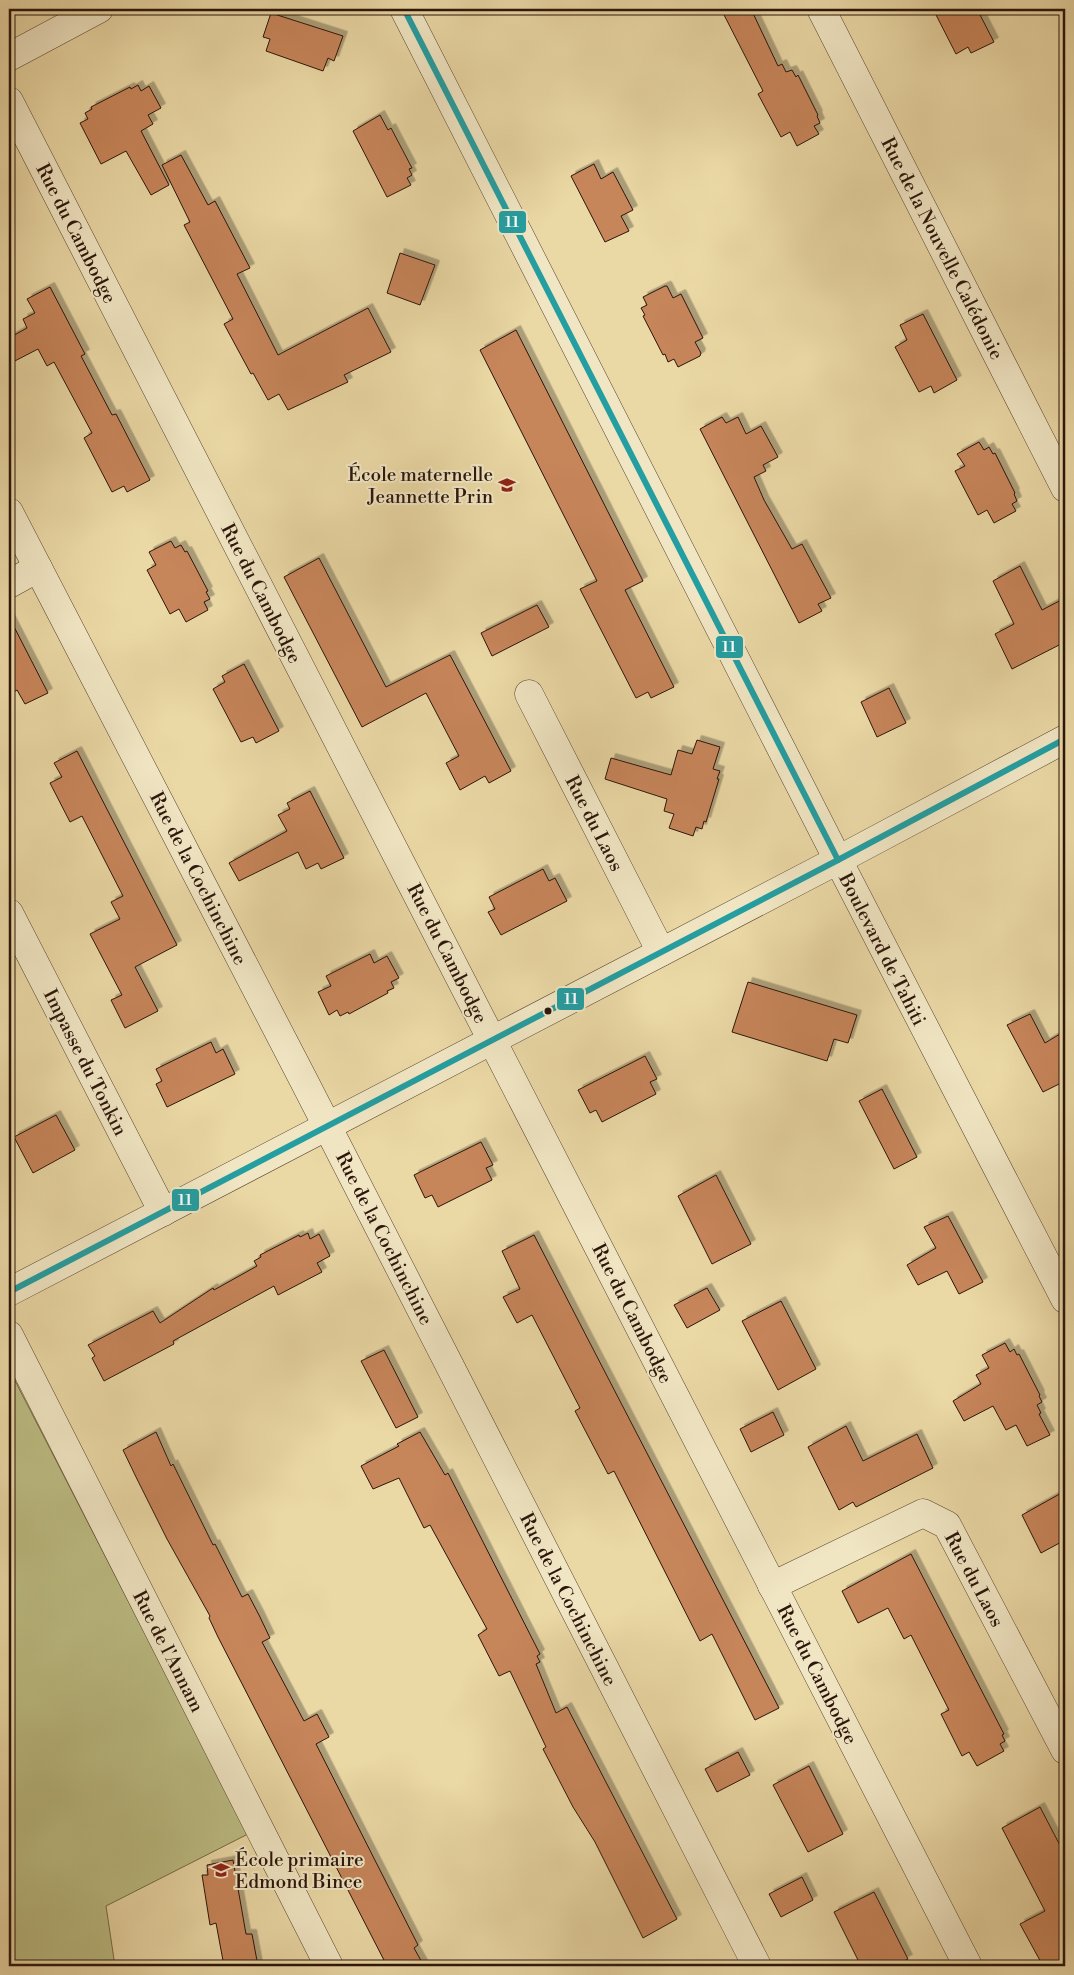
<svg xmlns="http://www.w3.org/2000/svg" width="1074" height="1975" font-family="'Libre Bodoni',serif">
<defs>
<filter id="shadow"><feDropShadow dx="4.5" dy="-4.5" stdDeviation="0" flood-color="#0004"/></filter>
</defs>
<rect width="100%" height="100%" fill="#ead8a5"/>
<filter id="stains"><feTurbulence type="fractalNoise" baseFrequency=".004" numOctaves="4"/><feColorMatrix values="0 0 0 0 .2 0 0 0 0 .09 0 0 0 0 .02 0 0 0 .5 -.17"/></filter>
<radialGradient id="worn" r=".72"><stop offset=".6" stop-color="#630" stop-opacity="0"/><stop offset="1" stop-color="#630" stop-opacity=".3"/></radialGradient>
<polygon fill="#bcbd83" stroke="#746948" points="9,1369 248,1834 106,1906 115,1966 9,1966"/>
<g fill="#c7855a" stroke="#2b150c" filter="url(#shadow)">
<polygon points="721,9 751,9 778,66 782,64 786,72 792,70 796,77 798,75 818,115 817,116 820,123 814,126 819,134 797,146 790,132 781,137 758,94 763,91"/>
<polygon points="933,9 977,9 994,42 971,53 968,47 956,54"/>
<polygon points="271,13 343,36 334,61 328,58 323,71 266,51 270,39 263,37"/>
<polygon points="138,85 141,91 149,86 161,108 148,115 153,124 141,131 169,185 151,195 126,151 101,164 80,123 88,119 85,113 92,109 91,107 130,87 131,89"/>
<polygon points="380,115 388,130 391,128 412,168 409,169 412,175 407,178 411,185 387,197 353,131"/>
<polygon points="181,155 208,205 215,201 250,268 237,274 278,355 368,308 391,352 344,375 348,382 288,410 279,394 268,400 253,373 251,374 224,324 233,319 184,225 190,222 162,165"/>
<polygon points="594,164 601,179 613,172 633,210 621,216 629,231 605,242 571,176"/>
<polygon points="400,253 435,265 420,305 387,293"/>
<polygon points="665,286 667,286 673,298 681,294 703,338 695,342 701,353 700,356 678,367 674,359 668,362 665,354 663,355 643,316 645,315 641,308 647,305 643,297"/>
<polygon points="50,287 85,354 81,356 112,415 116,414 150,480 127,492 124,486 112,492 84,438 92,433 54,362 47,366 38,349 9,364 9,338 27,328 23,319 35,313 27,299"/>
<polygon points="923,314 957,380 934,393 931,386 919,392 895,347 907,340 900,325"/>
<polygon points="516,330 643,581 625,590 674,687 651,698 648,692 636,698 580,589 597,581 480,350"/>
<polygon points="722,417 726,423 738,417 746,434 761,426 778,457 763,465 766,471 754,477 764,500 792,549 802,544 831,598 818,604 822,611 799,623 700,429"/>
<polygon points="979,442 984,450 989,447 993,454 995,453 1015,493 1014,494 1017,501 1012,504 1016,511 994,523 987,510 978,515 955,471 965,466 957,454"/>
<polygon points="171,541 175,548 181,545 185,552 187,551 208,591 206,592 210,599 204,602 208,610 186,622 179,609 170,614 147,570 156,565 149,552"/>
<polygon points="319,558 386,687 450,655 511,771 489,783 485,776 460,790 446,763 459,756 426,693 362,727 284,577"/>
<polygon points="1020,566 1042,610 1065,598 1065,642 1012,669 995,634 1014,624 993,581"/>
<polygon points="537,605 549,627 492,656 481,633"/>
<polygon points="9,617 48,693 25,704 17,690 9,695"/>
<polygon points="244,664 279,731 256,743 253,737 241,742 213,689 225,682 222,676"/>
<polygon points="889,688 906,723 877,737 861,702"/>
<polygon points="697,740 720,747 713,769 720,771 717,779 719,779 706,822 704,821 702,829 696,827 693,836 669,828 674,814 664,811 667,799 605,779 611,758 671,775 678,750 692,754"/>
<polygon points="77,751 177,945 135,967 158,1011 125,1028 111,1000 122,995 90,934 120,919 111,902 123,896 82,816 70,822 50,783 62,777 54,763"/>
<polygon points="310,791 344,858 321,869 318,863 306,869 298,852 239,881 229,863 287,831 278,815 290,809 287,803"/>
<polygon points="543,869 549,881 555,878 567,901 501,935 488,912 495,909 489,897"/>
<polygon points="370,954 374,963 387,956 399,978 391,982 394,988 387,991 388,993 349,1014 348,1012 340,1016 337,1010 329,1015 318,992 331,986 326,976"/>
<polygon points="748,982 857,1015 848,1043 834,1039 827,1061 732,1032"/>
<polygon points="1030,1014 1045,1043 1065,1031 1065,1081 1043,1092 1007,1025"/>
<polygon points="211,1042 216,1053 223,1049 235,1074 167,1107 156,1084 162,1081 156,1069"/>
<polygon points="645,1056 657,1079 650,1082 656,1094 602,1122 596,1110 590,1113 578,1090"/>
<polygon points="882,1089 917,1157 894,1169 859,1101"/>
<polygon points="56,1115 75,1150 33,1173 14,1137"/>
<polygon points="481,1142 493,1165 486,1168 492,1180 438,1207 432,1195 425,1198 414,1175"/>
<polygon points="716,1175 751,1244 712,1264 678,1196"/>
<polygon points="948,1216 983,1282 959,1294 947,1271 918,1285 907,1265 936,1248 924,1227"/>
<polygon points="308,1233 310,1239 319,1234 330,1256 317,1263 322,1272 278,1295 274,1286 173,1341 174,1344 104,1381 92,1358 95,1356 88,1345 153,1311 160,1323 213,1288 214,1290 257,1266 254,1261 261,1257 260,1255 299,1235 300,1237"/>
<polygon points="534,1235 779,1708 755,1720 712,1634 700,1641 614,1471 608,1474 575,1411 580,1408 532,1315 517,1323 503,1297 520,1289 502,1251"/>
<polygon points="707,1288 720,1310 687,1328 674,1305"/>
<polygon points="781,1301 816,1369 778,1390 742,1321"/>
<polygon points="1005,1343 1010,1352 1014,1349 1017,1355 1019,1354 1040,1395 1039,1396 1042,1402 1037,1405 1041,1413 1039,1414 1050,1435 1027,1446 1016,1425 1006,1430 993,1406 964,1421 953,1401 981,1384 976,1375 989,1368 982,1355"/>
<polygon points="384,1350 418,1417 396,1428 361,1361"/>
<polygon points="773,1412 784,1435 751,1452 740,1429"/>
<polygon points="846,1426 863,1461 917,1434 933,1468 856,1507 853,1502 839,1510 808,1447"/>
<polygon points="156,1432 171,1466 173,1464 213,1545 215,1544 242,1597 248,1594 259,1615 270,1638 262,1642 304,1721 317,1714 329,1737 316,1744 418,1945 414,1948 424,1966 387,1966 218,1637 209,1618 210,1616 167,1539 136,1477 123,1450"/>
<polygon points="420,1432 445,1475 448,1473 540,1654 537,1656 540,1662 536,1664 556,1713 567,1707 677,1919 643,1938 595,1842 573,1807 543,1749 546,1747 510,1671 499,1676 478,1635 487,1629 430,1525 424,1528 399,1478 373,1489 361,1466 399,1446 397,1444"/>
<polygon points="1065,1491 1065,1540 1041,1553 1022,1515"/>
<polygon points="911,1554 1004,1734 1002,1735 1005,1741 1000,1744 1004,1751 977,1766 969,1752 962,1756 941,1714 949,1710 911,1635 904,1639 888,1608 858,1623 842,1591"/>
<polygon points="738,1752 750,1775 717,1792 705,1769"/>
<polygon points="809,1766 843,1834 808,1852 773,1785"/>
<polygon points="1040,1807 1065,1855 1065,1966 1043,1966 1020,1924 1045,1911 1002,1828"/>
<polygon points="233,1860 246,1934 252,1934 258,1966 224,1966 216,1923 210,1925 202,1875 208,1875 207,1865"/>
<polygon points="802,1877 813,1900 781,1917 769,1894"/>
<polygon points="874,1892 908,1959 894,1966 861,1966 834,1912"/>
</g>
<g fill="none" stroke-linecap="round" stroke-linejoin="round">
<g stroke="#5b4632" stroke-width="29">
<g id="street">
<polyline points="404,9 838,860 1065,1299"/>
<polyline points="821,9 1065,488"/>
<polyline points="9,57 99,9"/>
<polyline points="9,101 968,1966"/>
<polyline points="9,512 303,1079 757,1966"/>
<polyline points="9,584 38,568"/>
<polyline points="529,694 661,952"/>
<polyline points="9,913 163,1212"/>
<polyline points="9,1292 838,860 1065,739"/>
<polyline points="9,1335 329,1966"/>
<polyline points="772,1586 923,1513 947,1525 1065,1750"/>
</g>
</g>
<use href="#street" stroke="#f1e6c4" stroke-width="28"/>
<g stroke="#f1e6c4" stroke-width="10">
<g id="bus-1">
<polyline points="404,9 838,860"/>
<polyline points="9,1292 838,860 1065,739"/>
</g>
</g>
<use href="#bus-1" stroke="#249ea1" stroke-width="6"/>
</g>
<defs>
<g id="school-bare" transform="scale(1.35)"><path d="M0-5L7-2L0 1L-7-2ZM-4 1L0 2.5L4 1V4Q0 6-4 4Z" fill="#8f2418" stroke="#f1e6c4" stroke-width="2.5" paint-order="stroke"/></g>
</defs>
<g fill-rule="evenodd">
<use href="#school-bare" x="507" y="485"/>
<use href="#school-bare" x="221" y="1870"/>
</g>
<circle fill="#2b150c" stroke="#f1e6c4" stroke-width="2" cx="548" cy="1011" r="4.5"/>
<g text-anchor="middle" stroke-width="4" stroke-linejoin="round" paint-order="stroke">
<g font-size="19" fill="#2b150c" stroke="#f1e6c4">
<text transform="translate(77 233) rotate(63)" y="7">Rue du Cambodge</text>
<text transform="translate(943 248) rotate(63)" y="7">Rue de la Nouvelle Calédonie</text>
<text transform="translate(262 593) rotate(63)" y="7">Rue du Cambodge</text>
<text transform="translate(595 823) rotate(63)" y="7">Rue du Laos</text>
<text transform="translate(199 878) rotate(63)" y="7">Rue de la Cochinchine</text>
<text transform="translate(883 949) rotate(63)" y="7">Boulevard de Tahiti</text>
<text transform="translate(448 953) rotate(63)" y="7">Rue du Cambodge</text>
<text transform="translate(86 1062) rotate(63)" y="7">Impasse du Tonkin</text>
<text transform="translate(385 1238) rotate(63)" y="7">Rue de la Cochinchine</text>
<text transform="translate(633 1313) rotate(63)" y="7">Rue du Cambodge</text>
<text transform="translate(975 1579) rotate(62)" y="7">Rue du Laos</text>
<text transform="translate(569 1599) rotate(63)" y="7">Rue de la Cochinchine</text>
<text transform="translate(169 1651) rotate(63)" y="7">Rue de l'Annam</text>
<text transform="translate(818 1674) rotate(63)" y="7">Rue du Cambodge</text>
</g>
<g font-size="19" fill="#2b150c" stroke="#f1e6c4" text-anchor="end">
<text x="493" y="481">École maternelle<tspan x="493" dy="22">Jeannette Prin</tspan></text>
<text x="235" y="1866" text-anchor="start">École primaire<tspan x="235" dy="22">Edmond Bince</tspan></text>
</g>
</g>
<g stroke="#f1e6c4" stroke-width="2">
<rect x="498" y="210" width="29" height="24" rx="5" fill="#249ea1"/>
<rect x="715" y="635" width="29" height="24" rx="5" fill="#249ea1"/>
<rect x="556" y="987" width="29" height="24" rx="5" fill="#249ea1"/>
<rect x="171" y="1188" width="29" height="24" rx="5" fill="#249ea1"/>
</g>
<g font-size="14" text-anchor="middle" font-weight="bold" fill="#fff">
<text x="512" y="227">11</text>
<text x="729" y="652">11</text>
<text x="571" y="1004">11</text>
<text x="185" y="1205">11</text>
</g>
<rect width="1074" height="1975" fill="none" stroke="#ead8a5" stroke-width="30"/>
<rect x="10" y="10" width="1054" height="1955" fill="none" stroke="#2b150c" stroke-width="2.5"/>
<rect x="15" y="15" width="1044" height="1945" fill="none" stroke="#2b150c"/>
<rect width="100%" height="100%" filter="url(#stains)"/>
<rect width="100%" height="100%" fill="url(#worn)"/>
</svg>
